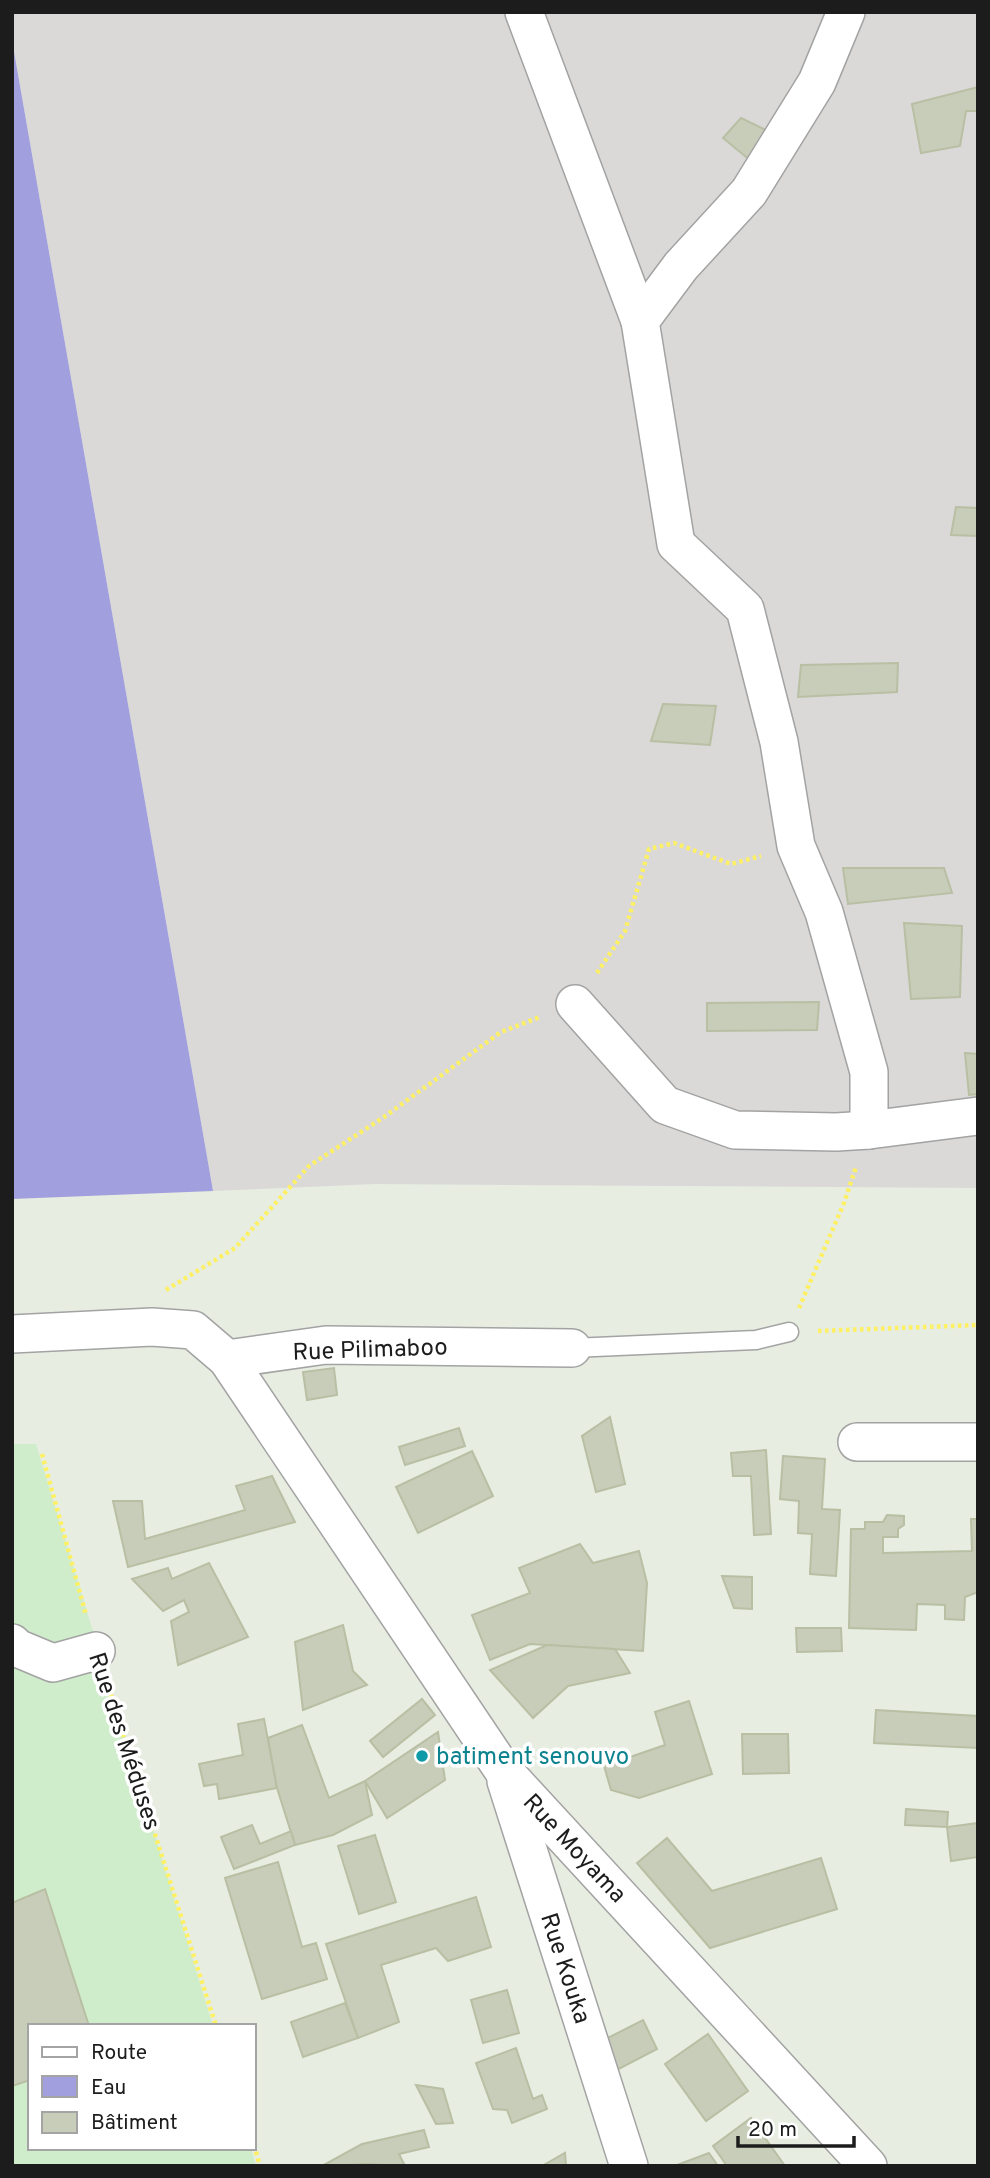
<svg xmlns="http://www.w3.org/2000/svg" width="990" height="2178" font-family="Overpass,sans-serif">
<rect width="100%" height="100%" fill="#e7ede1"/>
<polygon fill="#dad9d8" points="12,12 978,12 978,1188 375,1184 213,1191 12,40"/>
<polygon fill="#cfedcb" points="12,1444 36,1444 213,2026 30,2026 30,2148 251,2148 256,2166 12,2166"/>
<polygon fill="#a19fdd" points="12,40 213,1191 12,1199"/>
<g fill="#c8cdba" stroke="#b8bfa3" stroke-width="2">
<polygon points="978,87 978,111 966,111 960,146 921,153 912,104"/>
<polygon points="741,118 776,135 757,166 723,138"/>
<polygon points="956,507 978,508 978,536 951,535"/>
<polygon points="898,663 897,692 798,697 801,665"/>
<polygon points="663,704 716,706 710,745 651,741"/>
<polygon points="843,868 944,868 952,893 848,904"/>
<polygon points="904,923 962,926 960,997 911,999"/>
<polygon points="819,1002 817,1030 707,1031 707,1003"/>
<polygon points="965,1053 978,1054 978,1094 969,1095"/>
<polygon points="334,1368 337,1395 307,1400 303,1372"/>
<polygon points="610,1417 625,1484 596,1492 582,1436"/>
<polygon points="459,1428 465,1446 405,1465 399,1447"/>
<polygon points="766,1450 771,1534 754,1535 751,1476 733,1476 731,1453"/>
<polygon points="472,1451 493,1496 418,1533 396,1487"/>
<polygon points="783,1456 825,1459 822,1509 840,1510 836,1576 810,1574 812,1534 798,1533 799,1501 780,1499"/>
<polygon points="272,1476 295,1522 128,1567 113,1501 142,1501 145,1539 245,1510 236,1486"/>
<polygon points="887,1515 904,1516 904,1525 898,1529 898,1537 883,1537 883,1553 972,1551 971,1519 978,1519 978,1592 965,1597 964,1620 945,1619 945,1605 917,1604 916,1630 849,1628 851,1529 865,1529 865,1522 883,1522"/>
<polygon points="580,1544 593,1563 639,1551 647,1583 643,1651 530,1644 490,1660 472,1615 530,1593 519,1568"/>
<polygon points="209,1563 248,1637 178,1665 171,1621 189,1612 184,1600 163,1611 132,1579 168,1568 172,1579"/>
<polygon points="722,1576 752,1577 752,1609 734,1608"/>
<polygon points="343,1625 353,1671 367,1685 303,1710 295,1642"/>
<polygon points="796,1628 841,1628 842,1651 797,1652"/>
<polygon points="547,1645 615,1649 630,1673 568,1686 533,1718 490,1670"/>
<polygon points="422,1699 435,1715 383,1757 370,1741"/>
<polygon points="689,1701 712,1774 639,1798 611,1790 604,1766 665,1745 655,1712"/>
<polygon points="876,1710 978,1716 978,1748 874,1743"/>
<polygon points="264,1719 277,1788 219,1799 217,1784 204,1786 199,1764 243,1755 238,1724"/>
<polygon points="302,1725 329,1798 365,1781 372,1815 333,1835 295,1845 277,1788 268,1738"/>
<polygon points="438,1732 445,1780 387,1818 365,1781"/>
<polygon points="742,1734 788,1734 789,1773 743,1774"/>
<polygon points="906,1809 948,1812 947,1827 905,1825"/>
<polygon points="978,1823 978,1857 951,1861 947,1827"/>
<polygon points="252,1825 260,1844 291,1831 295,1845 234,1869 221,1837"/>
<polygon points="375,1835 396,1902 359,1914 338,1846"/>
<polygon points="667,1838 712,1891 821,1858 837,1909 710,1948 637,1863"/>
<polygon points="278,1862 302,1947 316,1943 327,1979 262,1999 225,1878"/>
<polygon points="45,1889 89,2026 30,2026 30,2080 12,2086 12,1903"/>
<polygon points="476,1897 491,1947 448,1961 436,1948 381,1965 399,2022 358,2038 326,1944"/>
<polygon points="507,1990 519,2033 483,2043 471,2000"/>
<polygon points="345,2003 358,2038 303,2057 291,2022"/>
<polygon points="643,2020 657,2049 613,2072 598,2043"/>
<polygon points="708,2034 748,2091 706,2121 665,2064"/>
<polygon points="516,2048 533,2099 542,2095 547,2109 512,2123 507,2110 493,2109 476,2063"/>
<polygon points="416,2085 443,2089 453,2123 436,2124"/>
<polygon points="751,2118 785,2166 727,2166 713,2146"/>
<polygon points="424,2130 429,2147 399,2154 405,2166 366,2164 322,2166 362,2144"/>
<polygon points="565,2153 566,2166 542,2166"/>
<polygon points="709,2153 718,2166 677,2166 677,2165"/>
</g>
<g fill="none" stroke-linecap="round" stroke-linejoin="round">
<g stroke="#a3a3a3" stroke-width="21">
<polyline id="lane" points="572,1348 756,1340 789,1332"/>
</g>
<g stroke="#a3a3a3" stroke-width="40">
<g id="street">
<polyline points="524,12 640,321"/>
<polyline points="846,12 817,82 749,192 681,266 640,321 676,544 745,609 779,742 796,846 824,912 869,1072 869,1130"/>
<polyline points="575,1004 665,1105 735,1130 836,1132 869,1130 978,1116"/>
<polyline points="12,1334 152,1327 193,1330 227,1359 326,1345 572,1348"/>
<polyline points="227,1359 503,1770 868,2166"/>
<polyline points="857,1442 978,1442"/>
<polyline points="12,1643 17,1648 53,1663 96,1651"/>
<polyline points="506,1781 629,2166"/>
</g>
</g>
<g stroke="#fdf062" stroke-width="4.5" stroke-dasharray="3.5 3.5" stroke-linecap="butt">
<polyline points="597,973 625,931 649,849 674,843 731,864 761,856"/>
<polyline points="166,1290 235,1248 309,1166 384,1117 501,1032 540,1017"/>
<polyline points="799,1308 844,1203 856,1167"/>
<polyline points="818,1331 978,1325"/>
<polyline points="42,1454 86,1615"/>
<polyline points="108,1687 216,2026"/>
<polyline points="254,2145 260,2166"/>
</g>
<use href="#lane" stroke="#fff" stroke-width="18"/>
<use href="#street" stroke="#fff" stroke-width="37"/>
</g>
<circle fill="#0f9aa8" stroke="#fff" stroke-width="2.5" cx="422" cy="1756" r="7"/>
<g text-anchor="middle" stroke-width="7" stroke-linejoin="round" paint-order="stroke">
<g font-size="24" fill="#1c1c1c" stroke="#fff">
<text transform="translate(370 1349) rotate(-2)" y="8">Rue Pilimaboo</text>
<text transform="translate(125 1741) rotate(72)" y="8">Rue des Méduses</text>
<text transform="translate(575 1848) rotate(47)" y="8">Rue Moyama</text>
<text transform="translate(566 1968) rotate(72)" y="8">Rue Kouka</text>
</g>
<g font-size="24" fill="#0d838f" stroke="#fff" text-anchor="start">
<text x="436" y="1764">batiment senouvo</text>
</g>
</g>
<rect width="990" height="2178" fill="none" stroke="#1c1c1c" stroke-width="28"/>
<rect x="28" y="2024" width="228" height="126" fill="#ffffff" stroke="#a4a4a4" stroke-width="2"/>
<rect x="42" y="2047" width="35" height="10" fill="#ffffff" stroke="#a4a4a4" stroke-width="2"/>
<text x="91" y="2059" font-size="21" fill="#1c1c1c">Route</text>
<rect x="42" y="2076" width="35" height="21" fill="#a19fdd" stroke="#a4a4a4" stroke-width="2"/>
<text x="91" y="2094" font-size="21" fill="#1c1c1c">Eau</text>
<rect x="42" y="2112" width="35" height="21" fill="#c8cdba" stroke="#a4a4a4" stroke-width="2"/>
<text x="91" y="2129" font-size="21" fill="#1c1c1c">Bâtiment</text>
<path d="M738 2136v10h116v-10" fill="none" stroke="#1c1c1c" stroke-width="3.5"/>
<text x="748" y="2136" font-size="21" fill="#1c1c1c" stroke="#ffffff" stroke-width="5" paint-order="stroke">20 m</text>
</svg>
